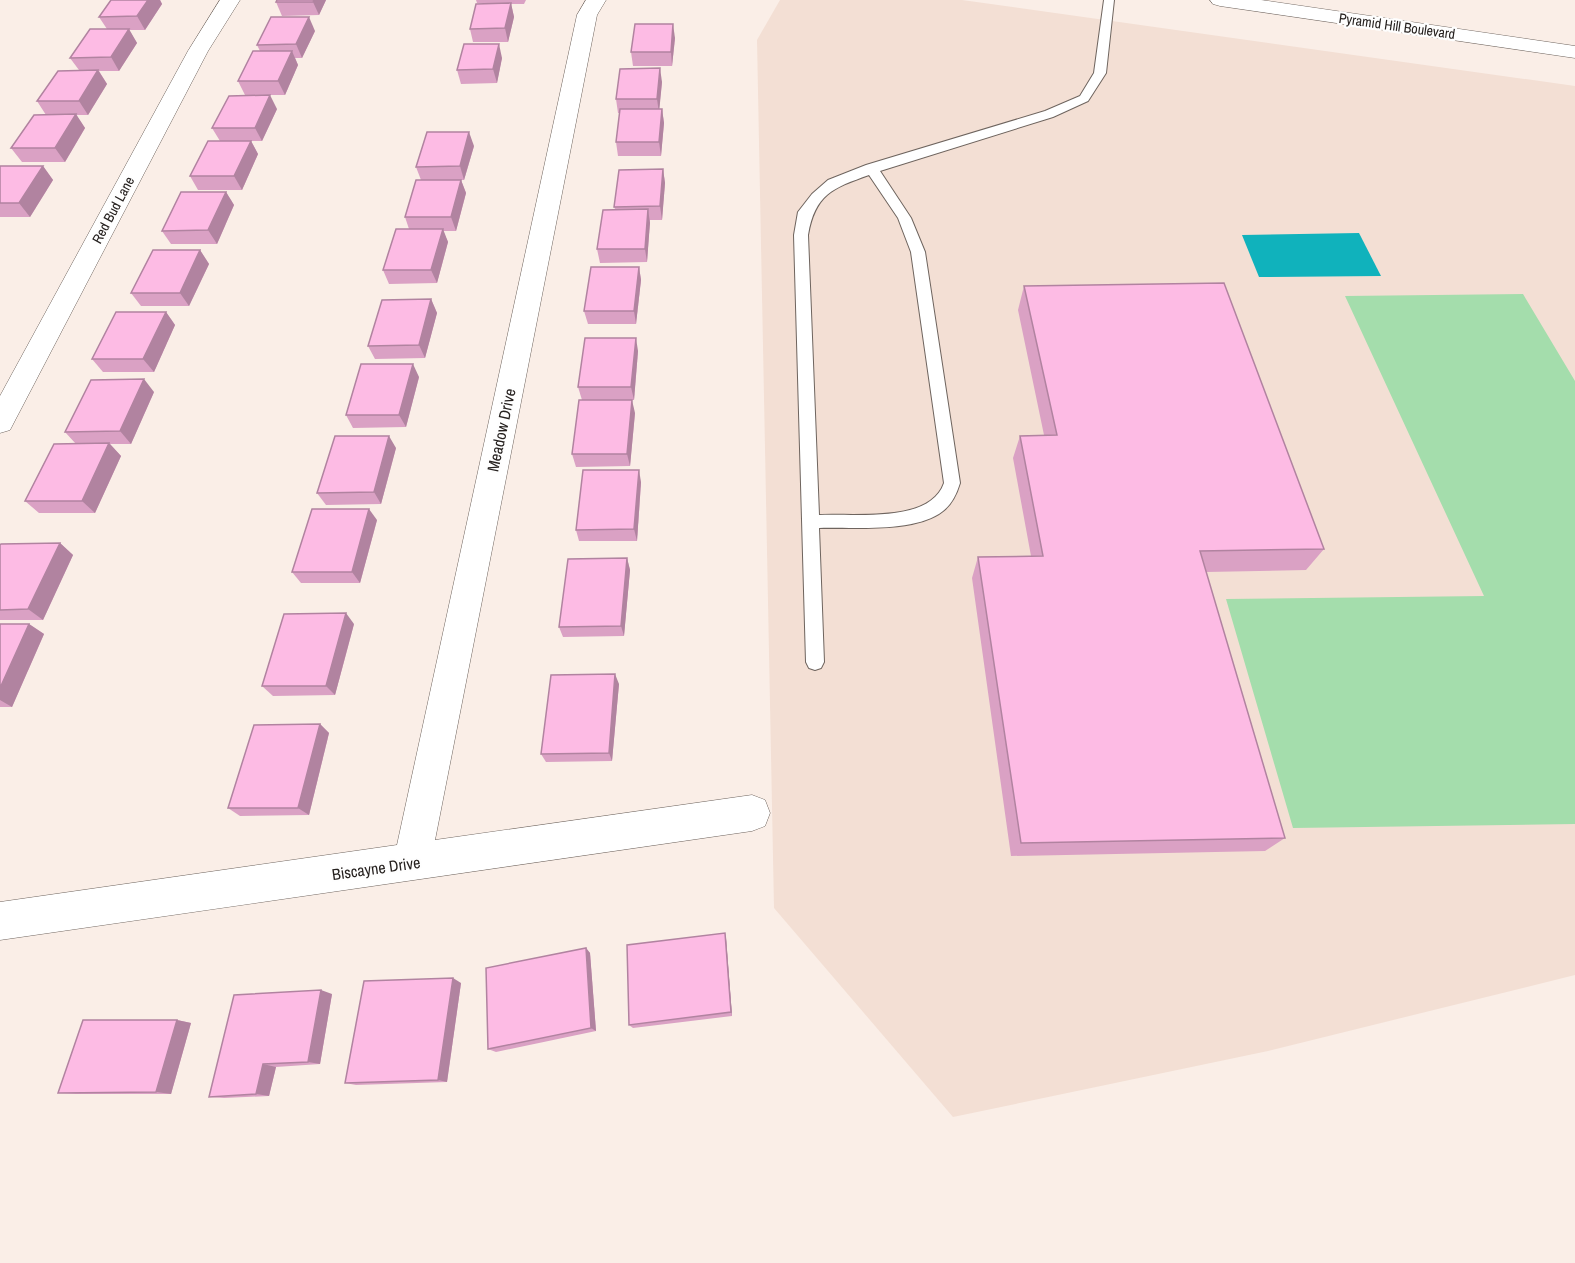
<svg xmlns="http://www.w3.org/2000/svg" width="1575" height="1263" font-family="'Archivo Narrow',sans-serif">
<rect width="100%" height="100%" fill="#faeee7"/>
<polygon fill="#f3dfd4" points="780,0 962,0 1575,86 1575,975 1268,1051 953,1117 774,908 757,40"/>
<polygon fill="#a4ddac" points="1523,294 1575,381 1575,824 1293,828 1226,599 1484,596 1345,296"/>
<polygon fill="#10b2bc" points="1359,233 1381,276 1259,277 1242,235"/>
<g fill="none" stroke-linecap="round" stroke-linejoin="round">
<g stroke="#6e645e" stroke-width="2">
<path id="lane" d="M1104,0H1114L1106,73L1088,101L1053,117L880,171L911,218L925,252L960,483C957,493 952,504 943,511C916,533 853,527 819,528L824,662L821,668L815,670L809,668L806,662L794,235L798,212L812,194L828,180L866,165L1045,111L1080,96L1094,73ZM869,175L898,218L911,252L944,483C930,524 854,513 819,515L808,235C815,194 833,188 869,175Z"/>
</g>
<g stroke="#6e645e" stroke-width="1">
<g id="street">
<polygon points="220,0 240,0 208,51 10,430 0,433 0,396 188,51"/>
<polygon points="586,0 606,0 597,15 435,840 752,795 765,800 770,813 765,826 752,831 0,940 0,902 397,845 577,15"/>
</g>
</g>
<g stroke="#6e645e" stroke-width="1">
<polygon id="secondary" points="1210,0 1261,0 1575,46 1575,58 1220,6 1213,4"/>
</g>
<use href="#lane" fill="#fff" fill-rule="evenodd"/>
<use href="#street" fill="#fff" fill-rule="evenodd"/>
<use href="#secondary" fill="#fff" fill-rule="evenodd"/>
</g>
<g fill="#daa1c4">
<polygon points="111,0 160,0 162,4 145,30 129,30 137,43 119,71 99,71 107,84 88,115 76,115 85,128 65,162 22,162 11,148 46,115 37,101 79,70 70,58 107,29 99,17"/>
<polygon points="326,0 319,15 282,16 276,2"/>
<polygon points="476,0 526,0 524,4 511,4 514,17 508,42 473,42 470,29 491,3 477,3"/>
<polygon points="315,31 302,58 295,58 298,65 285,95 245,95 238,81 260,51 257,45"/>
<polygon points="675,38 672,66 633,66 631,52"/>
<polygon points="502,58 497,83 461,84 457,70"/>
<polygon points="662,82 659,109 662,109 664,123 661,156 618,156 616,142 620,113 618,113 616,99"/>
<polygon points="277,109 262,141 251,141 258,154 242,190 198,190 190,176 220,141 212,128"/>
<polygon points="474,146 464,180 461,180 466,193 456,231 443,231 448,242 437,283 389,284 383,270 409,229 405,217 421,180 416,167"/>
<polygon points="0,166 43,166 53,180 30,217 0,217"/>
<polygon points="663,169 665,183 662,220 650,220 647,262 600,263 597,249 615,209 614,207"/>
<polygon points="226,192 234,205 217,244 171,244 162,231"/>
<polygon points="200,250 209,264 189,306 141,306 131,293"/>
<polygon points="639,267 641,280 636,324 588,324 584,311"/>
<polygon points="1024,286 1324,549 1306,570 1206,572 1285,838 1265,851 1011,856 972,578 978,557 1031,556 1013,458 1020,436 1044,435 1018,310"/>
<polygon points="431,299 437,313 425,358 375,359 368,346"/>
<polygon points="166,312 175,325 154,372 103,372 92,359"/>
<polygon points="638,351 634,400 582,400 578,387"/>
<polygon points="419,377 406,427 353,428 346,415"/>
<polygon points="154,392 131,444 110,444 121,456 95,513 39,513 25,501 76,444 65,432"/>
<polygon points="635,413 630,466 576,467 572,454"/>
<polygon points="396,448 381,504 326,505 317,493"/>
<polygon points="641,482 637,541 579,541 576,530"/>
<polygon points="377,520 360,583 301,583 292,572"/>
<polygon points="60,543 73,555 43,620 0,620 0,545"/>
<polygon points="627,558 630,570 624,636 563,637 559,627"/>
<polygon points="0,624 29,624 44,634 12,707 0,707"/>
<polygon points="354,624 335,695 273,696 262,686"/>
<polygon points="619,684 612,761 546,762 541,754"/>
<polygon points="320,724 329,733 309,815 240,816 228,808"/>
<polygon points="726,938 732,1016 633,1028 629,1025"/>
<polygon points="586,948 590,953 596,1031 496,1052 488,1049"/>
<polygon points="461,983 447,1082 356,1085 345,1083"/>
<polygon points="332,994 320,1064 276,1067 269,1096 224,1098 209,1097"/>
<polygon points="177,1020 191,1023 171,1094 76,1094 58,1093"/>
</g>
<g fill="#b183a0">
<polygon points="148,0 160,0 162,4 145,30 137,16"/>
<polygon points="314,0 326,0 319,15 313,2"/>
<polygon points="511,3 514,17 508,42 505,28"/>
<polygon points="309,17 315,31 302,58 296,44"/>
<polygon points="673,24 675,38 672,66 671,52"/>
<polygon points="129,29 137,43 119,71 111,57"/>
<polygon points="499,44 502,58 497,83 493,69"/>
<polygon points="292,51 298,65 285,95 278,81"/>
<polygon points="660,68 662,82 659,113 657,99"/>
<polygon points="98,70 107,84 88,115 79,101"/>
<polygon points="270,95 277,109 262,141 255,128"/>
<polygon points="662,109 664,123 661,156 659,142"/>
<polygon points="76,114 85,128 65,162 55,148"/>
<polygon points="469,132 474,146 464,180 460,166"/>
<polygon points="251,141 258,154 242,190 234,176"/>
<polygon points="43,166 53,180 30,217 19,203"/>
<polygon points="663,169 665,183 662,220 660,206"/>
<polygon points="461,180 466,193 456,231 451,217"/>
<polygon points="226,192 234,205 217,244 208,230"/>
<polygon points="648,209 650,223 647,262 645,249"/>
<polygon points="443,229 448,242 437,283 431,270"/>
<polygon points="200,250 209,264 189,306 180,293"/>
<polygon points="639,267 641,280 636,324 634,311"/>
<polygon points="431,299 437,313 425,358 419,345"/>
<polygon points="166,312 175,325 154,372 143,359"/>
<polygon points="636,338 638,351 634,400 631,387"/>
<polygon points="413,364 419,377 406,427 399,415"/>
<polygon points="144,379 154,392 131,444 120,431"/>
<polygon points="632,400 635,413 630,466 627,454"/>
<polygon points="389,436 396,448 381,504 374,492"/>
<polygon points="109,443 121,456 95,513 82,501"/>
<polygon points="639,470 641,482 637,541 634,529"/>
<polygon points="369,509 377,520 360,583 352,572"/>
<polygon points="60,543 73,555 43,620 28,609"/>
<polygon points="627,558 630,570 624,636 621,626"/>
<polygon points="346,613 354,624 335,695 326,686"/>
<polygon points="29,624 44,634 12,707 0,700 0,688"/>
<polygon points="615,674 619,684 612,761 609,753"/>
<polygon points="320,724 329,733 309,815 298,808"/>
<polygon points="725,933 726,938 732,1016 731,1012"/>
<polygon points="586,948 590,953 596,1031 591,1028"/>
<polygon points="453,978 461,983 447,1082 438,1080"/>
<polygon points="321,990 332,994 320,1064 308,1062"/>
<polygon points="177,1020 191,1023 171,1094 156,1092"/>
<polygon points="263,1064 276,1067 269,1096 256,1094"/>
</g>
<g fill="#fdbbe4" stroke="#b183a0" stroke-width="1.5">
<polygon points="111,0 148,0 137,16 99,17"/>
<polygon points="277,0 314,0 313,2 276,2"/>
<polygon points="511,3 505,28 470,29 476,4"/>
<polygon points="271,17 309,17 296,44 257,45"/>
<polygon points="635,24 673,24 671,52 631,52"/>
<polygon points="90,29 129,29 111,57 70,58"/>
<polygon points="464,44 499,44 493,69 457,70"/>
<polygon points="253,51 292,51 278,81 238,81"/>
<polygon points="660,68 657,99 616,99 620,69"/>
<polygon points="98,70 79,101 37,101 58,71"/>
<polygon points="270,95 255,128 212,128 229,96"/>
<polygon points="620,109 662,109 659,142 616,142"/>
<polygon points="76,114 55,148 11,148 34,115"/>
<polygon points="427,132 469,132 460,166 416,167"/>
<polygon points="208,141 251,141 234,176 190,176"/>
<polygon points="0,166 43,166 19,203 0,203"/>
<polygon points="663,169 660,206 614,207 619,170"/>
<polygon points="416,180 461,180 451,217 405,217"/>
<polygon points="181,192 226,192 208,230 162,231"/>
<polygon points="648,209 645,249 597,249 603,210"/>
<polygon points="396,229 443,229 431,270 383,270"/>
<polygon points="153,250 200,250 180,293 131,293"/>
<polygon points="591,267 639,267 634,311 584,311"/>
<polygon points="1224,283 1324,549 1200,551 1285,838 1021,843 978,557 1043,556 1020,436 1057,435 1024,286"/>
<polygon points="431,299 419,345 368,346 382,300"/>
<polygon points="116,312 166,312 143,359 92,359"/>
<polygon points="585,338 636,338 631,387 578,387"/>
<polygon points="361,364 413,364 399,415 346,415"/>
<polygon points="144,379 120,431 65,432 91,380"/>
<polygon points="579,400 632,400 627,454 572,454"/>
<polygon points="335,436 389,436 374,492 317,493"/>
<polygon points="109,443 82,501 25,501 54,444"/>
<polygon points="583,470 639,470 634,529 576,530"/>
<polygon points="312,509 369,509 352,572 292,572"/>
<polygon points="60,543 28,609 0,610 0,545 1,544"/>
<polygon points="627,558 621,626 559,627 568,559"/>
<polygon points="346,613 326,686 262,686 284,614"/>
<polygon points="0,624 29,624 0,688"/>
<polygon points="615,674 609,753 541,754 551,675"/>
<polygon points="320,724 298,808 228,808 254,725"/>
<polygon points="725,933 731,1012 629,1025 627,945"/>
<polygon points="586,948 591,1028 488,1049 486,968"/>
<polygon points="453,978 438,1080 345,1083 364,981"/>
<polygon points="321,990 308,1062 263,1064 256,1094 209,1097 234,995"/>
<polygon points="83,1020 177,1020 156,1092 58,1093"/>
</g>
<g text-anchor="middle" stroke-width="4.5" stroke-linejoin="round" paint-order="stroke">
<g font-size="14" fill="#26211f" stroke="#fefefe">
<text transform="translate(1397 26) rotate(8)" y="5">Pyramid Hill Boulevard</text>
<text transform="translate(113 210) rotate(-62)" y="5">Red Bud Lane</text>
</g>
<g font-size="16" fill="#26211f" stroke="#fefefe">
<text transform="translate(501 430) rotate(-78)" y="6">Meadow Drive</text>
<text transform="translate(376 868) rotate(-8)" y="6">Biscayne Drive</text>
</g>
</g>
</svg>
